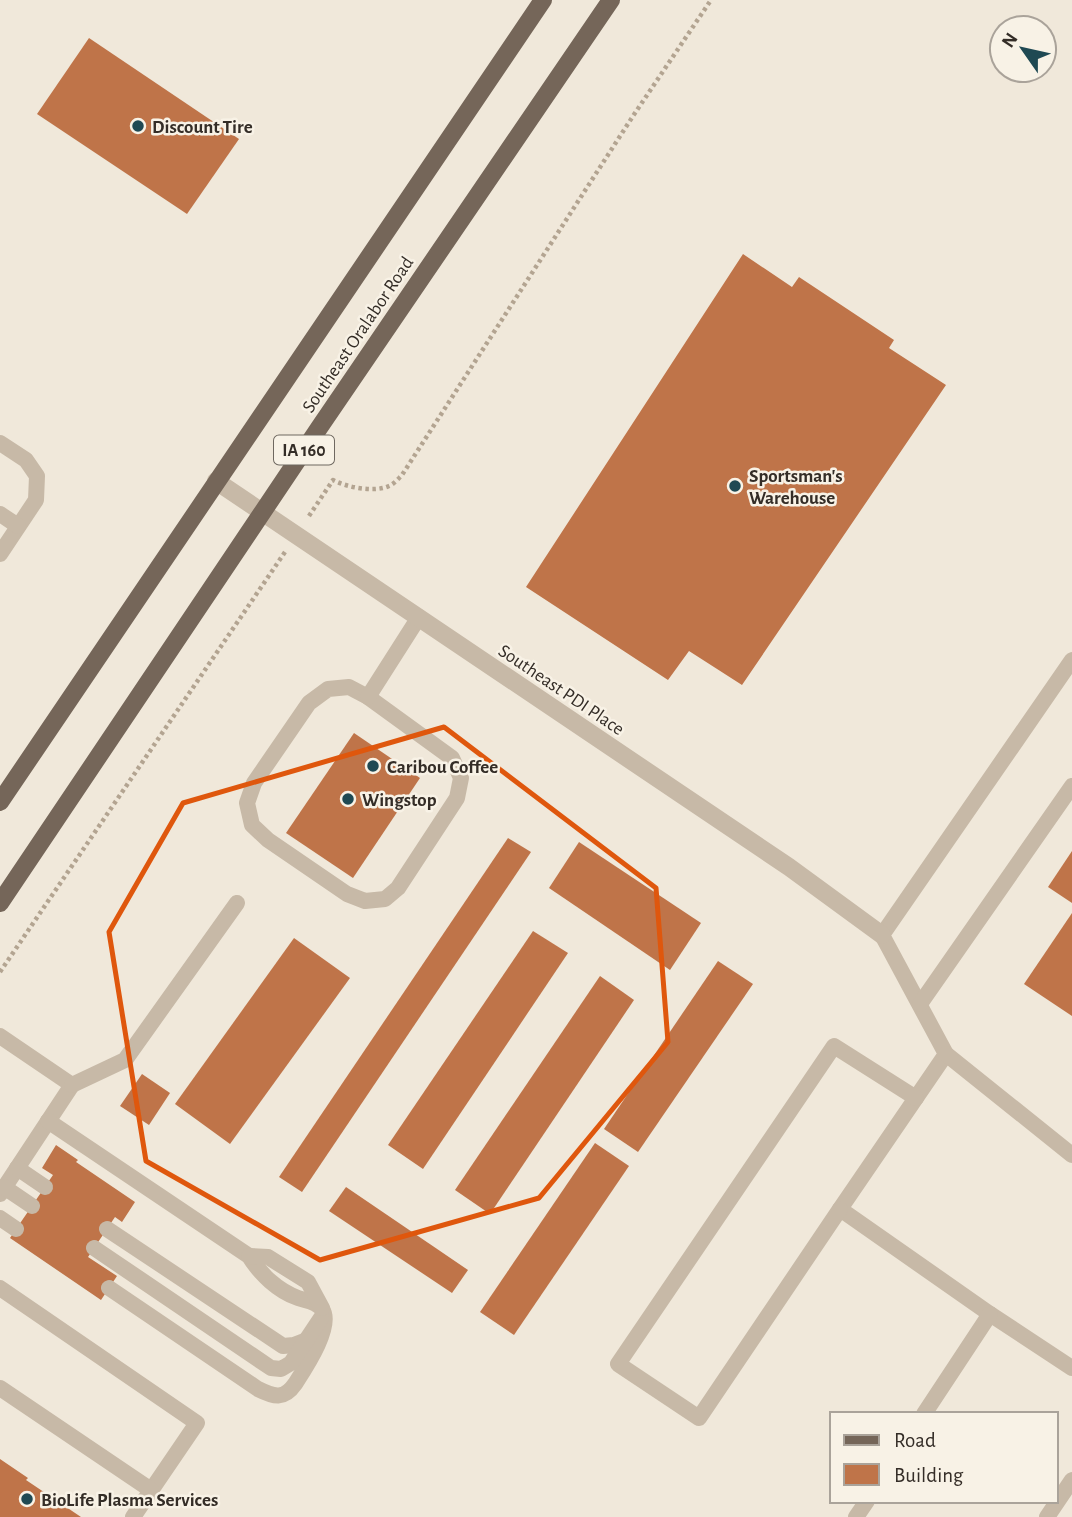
<svg xmlns="http://www.w3.org/2000/svg" width="1072" height="1517" font-family="'Alegreya Sans',sans-serif">
<rect width="100%" height="100%" fill="#f0e8da"/>
<g fill="#bf7449">
<polygon points="89,38 239,139 187,214 37,114"/>
<polygon points="743,254 792,287 799,277 894,340 889,348 946,385 742,685 689,651 668,680 526,587"/>
<polygon points="354,733 420,778 353,878 286,833"/>
<polygon points="508,838 531,852 302,1192 279,1177"/>
<polygon points="579,842 701,923 670,970 549,888"/>
<polygon points="1072,851 1072,903 1048,887"/>
<polygon points="1072,913 1072,1016 1024,984"/>
<polygon points="533,931 568,953 423,1169 388,1145"/>
<polygon points="294,938 350,978 230,1144 175,1104"/>
<polygon points="718,961 753,984 638,1152 604,1129"/>
<polygon points="600,976 634,1000 490,1214 455,1190"/>
<polygon points="142,1074 170,1093 149,1125 120,1106"/>
<polygon points="595,1143 629,1166 514,1335 480,1312"/>
<polygon points="56,1145 78,1160 76,1162 135,1202 122,1222 115,1217 88,1257 117,1276 101,1300 10,1238 53,1175 42,1168"/>
<polygon points="346,1187 468,1270 452,1293 329,1211"/>
<polygon points="0,1459 28,1478 26,1480 81,1517 0,1517"/>
</g>
<g fill="none" stroke-linecap="round" stroke-linejoin="round">
<g stroke="#b3a491" stroke-width="4.5" stroke-dasharray="3.5 3.5" stroke-linecap="butt">
<path d="M309,516L333,480C346,487 374,493 389,486C394,484 398,479 402,475L633,116L711,0"/>
<polyline points="0,972 285,552"/>
</g>
<g stroke="#c7b9a7" stroke-width="16">
<polyline points="0,443 26,460 37,476 36,500 0,554"/>
<polyline points="0,514 18,526"/>
<polyline points="1072,660 882,935 946,1054 840,1209 990,1314 1072,1368"/>
<polygon points="349,687 368,697 452,758 461,778 457,798 398,888 385,899 365,901 347,894 268,840 252,825 247,803 254,783 309,703 328,689"/>
<polyline points="368,697 419,617"/>
<polyline points="920,1004 1072,786"/>
<polyline points="0,1036 72,1085 0,1194"/>
<polyline points="946,1054 1072,1155"/>
<polyline points="72,1085 125,1060 237,903"/>
<path d="M48,1121L249,1256C260,1274 278,1291 298,1298C307,1301 316,1301 322,1309C334,1326 304,1370 295,1384C284,1400 274,1397 258,1389L109,1288"/>
<polyline points="17,1168 45,1187"/>
<polyline points="4,1187 32,1206"/>
<polyline points="840,1209 699,1418 618,1364 834,1046 916,1098"/>
<polyline points="0,1218 16,1229"/>
<polyline points="107,1229 283,1346 294,1345 307,1340"/>
<polyline points="94,1248 271,1368 281,1369 291,1363 321,1318"/>
<polyline points="249,1256 268,1257 308,1282 322,1308"/>
<polyline points="0,1288 197,1423 133,1517"/>
<polyline points="0,1388 151,1490"/>
<polyline points="924,1414 990,1314"/>
<polyline points="856,1517 867,1501"/>
<polyline points="1047,1517 1072,1480"/>
</g>
<polyline stroke="#c7b9a7" stroke-width="18" points="216,481 789,867 882,935"/>
<g stroke="#756659" stroke-width="18">
<polyline points="0,802 543,0"/>
<polyline points="0,903 319,428 611,0"/>
</g>
</g>
<path fill="none" stroke="#df570d" stroke-width="5" stroke-linejoin="round" d="M444,727L656,888L668,1042L539,1198L320,1260L146,1161L109,932L183,803Z"/>
<g fill="#1f4953" stroke="#f8f2e6" stroke-width="2.5">
<circle cx="138" cy="126" r="7"/>
<circle cx="735" cy="486" r="7"/>
<circle cx="373" cy="766" r="7"/>
<circle cx="348" cy="799" r="7"/>
<circle cx="27" cy="1499" r="7"/>
</g>
<g text-anchor="middle" stroke-width="5" stroke-linejoin="round" paint-order="stroke">
<rect fill="#f8f2e6" stroke="#6f6860" stroke-width="2" x="274" y="435.5" width="60" height="29" rx="5"/>
<g font-size="18" font-weight="bold" fill="#342d27">
<text x="304" y="456">IA 160</text>
</g>
<g font-size="19" font-weight="bold" fill="#342d27" stroke="#f8f2e6" text-anchor="start">
<text x="152" y="133">Discount Tire</text>
<text x="749" y="482">Sportsman's<tspan x="749" dy="22">Warehouse</tspan></text>
<text x="387" y="773">Caribou Coffee</text>
<text x="362" y="806">Wingstop</text>
<text x="41" y="1506">BioLife Plasma Services</text>
</g>
<g font-size="19" fill="#342d27" stroke="#f8f2e6">
<text transform="translate(357 334) rotate(-56)" y="7">Southeast Oralabor Road</text>
<text transform="translate(562 689) rotate(34)" y="7">Southeast PDI Place</text>
</g>
</g>
<rect x="830" y="1412" width="228" height="91" fill="#f8f2e6" stroke="#aaa39a" stroke-width="2"/>
<rect x="844" y="1435" width="35" height="10" fill="#756659" stroke="#aaa39a" stroke-width="2"/>
<text x="894" y="1447" font-size="21" fill="#342d27">Road</text>
<rect x="844" y="1464" width="35" height="21" fill="#bf7449" stroke="#aaa39a" stroke-width="2"/>
<text x="894" y="1482" font-size="21" fill="#342d27">Building</text>
<g transform="translate(1023 49) rotate(304)"><circle r="33" fill="#f8f2e6" stroke="#aaa39a" stroke-width="2"/>
<path d="M0-5L12 26L0 18L-12 26Z" fill="#1f4953"/>
<text y="-10" font-size="19" font-weight="bold" text-anchor="middle" fill="#342d27">N</text>
</g>
</svg>
